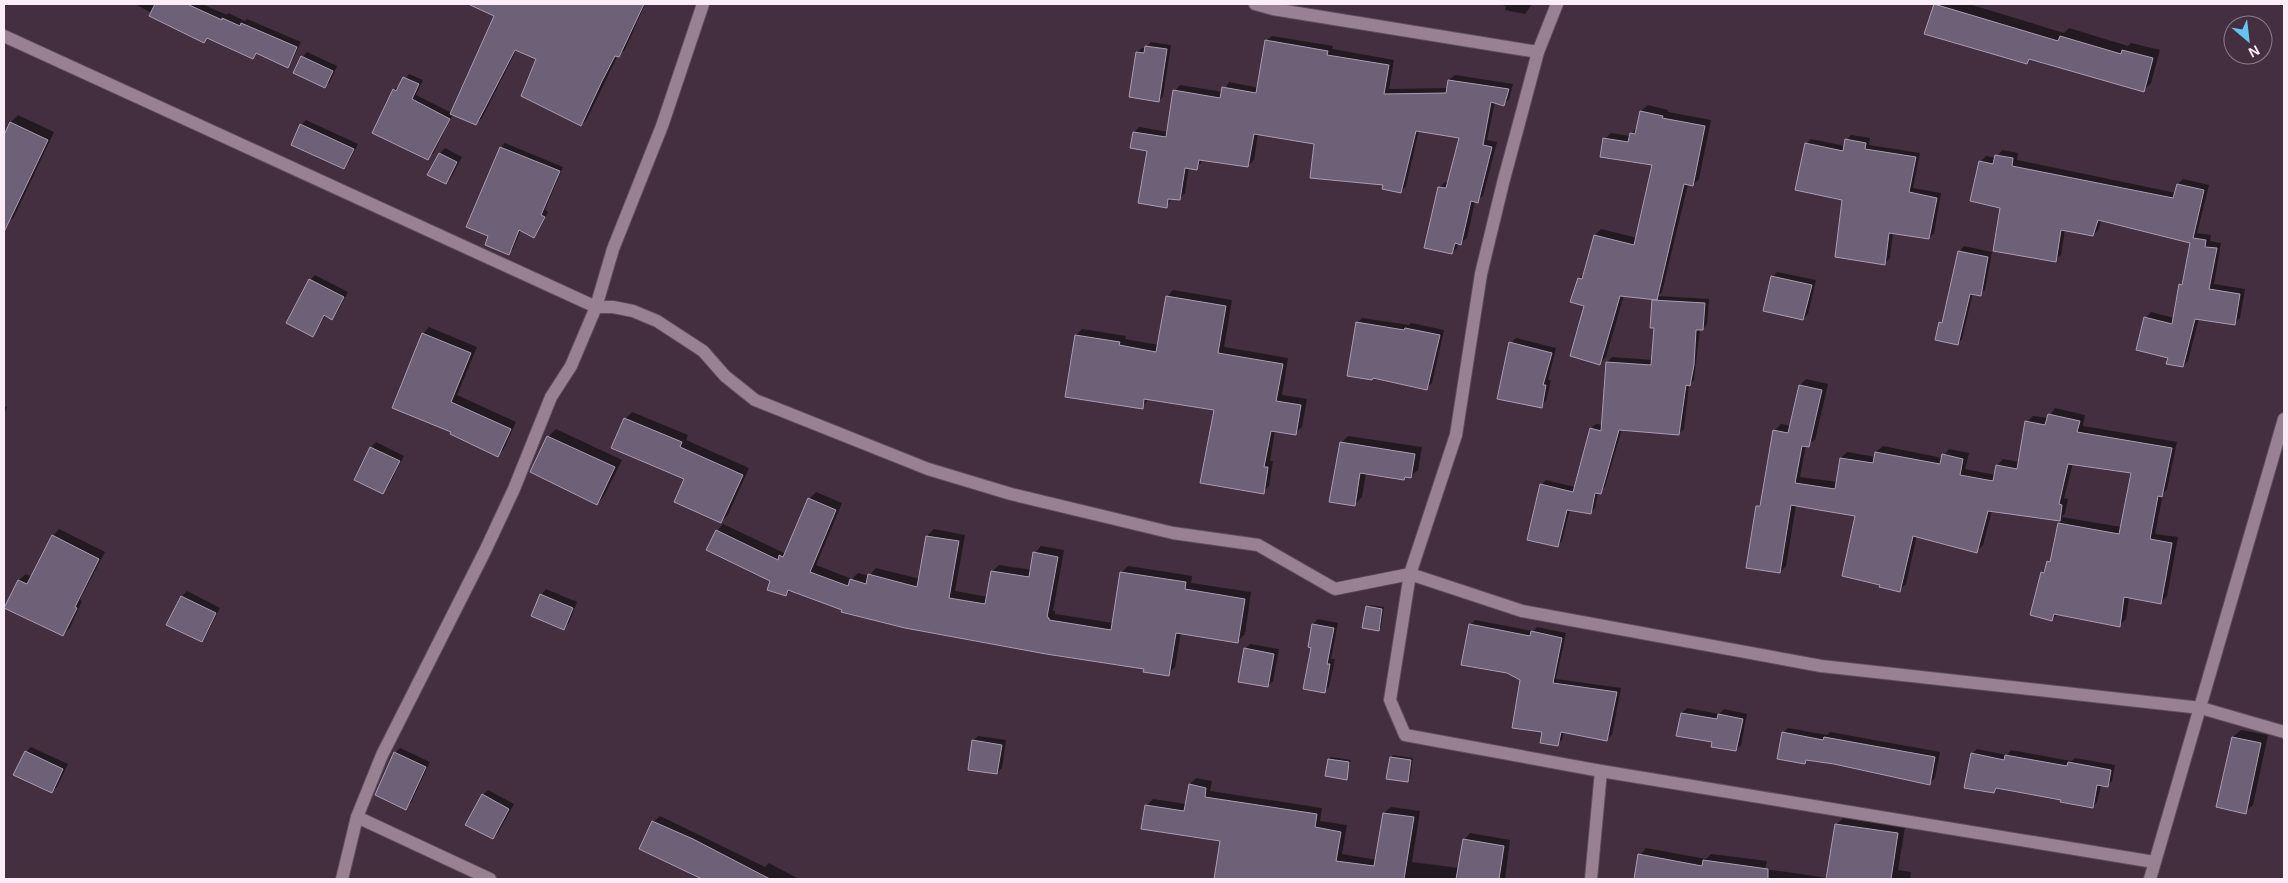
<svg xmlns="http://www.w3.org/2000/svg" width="2288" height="883" font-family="Arial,sans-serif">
<rect width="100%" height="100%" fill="#432f3f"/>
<g fill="#0007" fill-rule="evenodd">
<polygon points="135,4 202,4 227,15 228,13 245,21 247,19 301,42 292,61 287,66 258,52 252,58 208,37 204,41"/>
<polygon points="477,4 645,4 625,50 618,55 587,119 581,125 538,59 517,49 482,118 476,124 453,114 433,154 428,158 394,90 398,86 400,87 409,74 423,80 416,95 452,113 496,15 476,6"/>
<polygon points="1498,4 1532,4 1525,14 1505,10 1506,6"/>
<polygon points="1935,4 1969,4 2064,33 2069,28 2128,46 2131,43 2160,50 2151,83 2143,91 2032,58 2027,63 1926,33"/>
<polygon points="1272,36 1333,46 1332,49 1394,60 1389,89 1448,88 1449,80 1455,75 1513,84 1509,99 1504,104 1495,102 1487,140 1497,142 1483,196 1475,201 1467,238 1461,243 1458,243 1457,248 1452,253 1439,188 1445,182 1449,182 1461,137 1419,130 1406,186 1401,192 1315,143 1258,133 1254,160 1248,166 1203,160 1197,168 1189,167 1185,193 1179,199 1172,198 1166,207 1148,150 1134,133 1139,127 1168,132 1175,91 1180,85 1223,92 1229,82 1259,88 1266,41"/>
<polygon points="1151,42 1171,45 1163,96 1159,101 1137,52 1142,48 1146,48"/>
<polygon points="307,52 337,66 330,82 325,87 302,57"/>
<polygon points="1648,105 1668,110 1668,112 1711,120 1699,179 1693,185 1688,184 1662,292 1658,296 1709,299 1707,324 1703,329 1700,329 1694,380 1689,385 1684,429 1679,433 1622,429 1605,487 1598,492 1595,508 1590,513 1570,509 1562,541 1558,545 1541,485 1546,480 1575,487 1591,428 1596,424 1603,425 1607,362 1612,357 1653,360 1655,327 1653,301 1656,298 1624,295 1606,357 1600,363 1579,278 1585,273 1595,235 1601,229 1637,238 1654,164 1605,139 1611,133 1630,136 1637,127 1641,111"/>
<polygon points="18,115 54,132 14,217 7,224 4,223 4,138 11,122"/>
<polygon points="306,120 358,144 349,162 344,168 301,125"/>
<polygon points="1851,135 1870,138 1869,145 1920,153 1913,188 1941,193 1934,233 1929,238 1893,233 1890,258 1885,263 1806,144 1811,139 1845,146 1846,140"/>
<polygon points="505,143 563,167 545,210 548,212 538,232 534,236 521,230 513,249 509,253 501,147"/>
<polygon points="445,148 462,157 451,178 446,183 429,175 440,153"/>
<polygon points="2002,150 2018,153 2017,160 2176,193 2178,184 2183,179 2209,185 2197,233 2211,235 2210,241 2221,243 2214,284 2245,289 2240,318 2234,324 2199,318 2188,361 2183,366 2169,357 2146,318 2151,312 2174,318 2191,242 2101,220 2099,229 2093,235 2065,229 2061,255 2055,260 2002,207 1980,162 1986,156 1996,158"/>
<polygon points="1964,246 1992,252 1985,290 1980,294 1973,293 1962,339 1958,344 1940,323 1944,319 1960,251"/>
<polygon points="1777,272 1816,280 1808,314 1803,319 1772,277"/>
<polygon points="315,275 348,292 337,313 332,318 326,315 313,335 310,280"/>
<polygon points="1173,290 1232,300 1224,347 1288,358 1282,395 1307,399 1302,427 1295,433 1275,430 1270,461 1273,461 1269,486 1263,492 1216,409 1149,398 1142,408 1076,335 1082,329 1126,336 1125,339 1159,345 1167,297"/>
<polygon points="1362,318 1409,325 1411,323 1444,330 1432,383 1427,388 1357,323"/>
<polygon points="429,327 477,347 457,395 516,422 504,449 497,455 453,431 423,334"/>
<polygon points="1516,338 1556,348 1548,380 1551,380 1546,401 1541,406 1511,343"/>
<path d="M1806,379L1828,384L1815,440L1806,445L1800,477L1837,482L1841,458L1847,452L1876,457V452L1883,446L1942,458L1949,449L1969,453L1965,469L1995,475L1997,466L2003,459L2019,462L2027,422L2033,416L2048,418L2055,408L2085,415L2083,426L2177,442L2167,489L2163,494L2155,534L2178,537L2167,596L2161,603L2129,597L2126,619L2120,625L2058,614L2052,619L2042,573L2053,558L2059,523L2062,520L1992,510L1983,545L1977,551L1917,535L1906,584L1899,590L1857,515L1796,505L1786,566L1780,572L1757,506L1762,502L1775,430L1781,424L1791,426L1800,385ZM2073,463L2132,472L2121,527L2062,517L2065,513L2068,499L2064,498Z"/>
<polygon points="4,406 7,407 4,414"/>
<polygon points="632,412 688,435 686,440 749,468 728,515 721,522 686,478 625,419"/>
<polygon points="556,429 622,460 604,496 597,504 532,472 548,437"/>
<polygon points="1348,436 1422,447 1418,470 1410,477 1406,476 1404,479 1366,473 1362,497 1355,504 1341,443"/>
<polygon points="376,442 404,456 388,487 383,492 355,479 371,448"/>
<polygon points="816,492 842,503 816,565 852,579 858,573 869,576 876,568 920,579 927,536 934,529 965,535 955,591 988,597 992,572 999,565 1032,570 1035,553 1041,546 1064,550 1053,611 1055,611 1055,614 1113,623 1121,573 1128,566 1192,576 1191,583 1251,592 1245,634 1238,641 1181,632 1175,667 1168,674 843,609 791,590 786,595 717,531 723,524 784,553 787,549 809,499"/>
<polygon points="59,529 105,552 80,600 82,601 70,628 63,635 6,608 19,580 26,574 32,577 53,536"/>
<polygon points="546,589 577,602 569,623 564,628 541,595"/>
<polygon points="187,591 220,608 206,636 201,641 168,624 182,596"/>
<polygon points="1369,605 1384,607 1381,627 1378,630 1367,607"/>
<polygon points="1318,619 1338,623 1331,659 1335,659 1329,687 1324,692 1313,647 1313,624"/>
<polygon points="1475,620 1533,631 1537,627 1566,633 1556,679 1621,688 1612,735 1607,739 1564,731 1562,740 1558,744 1544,731 1521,680 1471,624"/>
<polygon points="1250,644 1279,649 1273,681 1268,686 1245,649"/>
<polygon points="1687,708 1719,714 1724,709 1747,714 1741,745 1736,750 1714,741 1682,713"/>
<polygon points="1788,728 1827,735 1830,732 1940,752 1935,778 1930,783 1834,763 1809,759 1805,763 1783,733"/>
<polygon points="2241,730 2268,735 2253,805 2245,812 2233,737"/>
<polygon points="978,736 1006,740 1002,768 997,773 973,741"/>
<polygon points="31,747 68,764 57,787 52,792 26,752"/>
<polygon points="400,748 430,762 411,803 406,808 395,753"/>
<polygon points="1977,749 2007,755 2011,750 2071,761 2075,758 2115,765 2112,781 2107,786 2101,785 2097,802 2092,807 2062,799 1999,787 1994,792 1972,754"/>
<polygon points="1393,755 1413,758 1410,779 1407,781 1391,758"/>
<polygon points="1331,757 1351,760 1346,778 1329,759"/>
<polygon points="1196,778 1212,781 1210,791 1322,808 1320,821 1347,825 1342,854 1377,860 1384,813 1391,807 1420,811 1412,862 1459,868 1464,840 1470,833 1510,840 1505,879 1215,879 1221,840 1146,806 1153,799 1186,804 1190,784"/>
<polygon points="488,790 514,804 498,833 493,838 483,795"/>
<polygon points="660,816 765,867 769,863 799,879 707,879 694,872 653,822"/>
<polygon points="1843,818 1905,827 1898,870 1911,872 1910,879 1636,879 1640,855 1646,848 1706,859 1711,854 1767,861 1765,869 1828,878 1836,825"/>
</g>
<g fill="#6e6077" stroke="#ab9cb5">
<polygon points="155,4 187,4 222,20 222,18 240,26 241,23 297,47 288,68 256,53 253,59 207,38 204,43 149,16"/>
<polygon points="468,4 644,4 619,57 615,56 602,81 581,126 521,96 536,59 515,50 476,125 450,114 494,16"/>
<polygon points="1934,4 2058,41 2060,36 2121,54 2122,50 2153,58 2144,92 2029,59 2027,64 1924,34"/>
<polygon points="1265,40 1328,51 1327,55 1389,65 1384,94 1446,93 1448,80 1509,89 1504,106 1491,102 1483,145 1492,147 1478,203 1471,201 1461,245 1455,243 1452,254 1424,248 1438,187 1446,188 1459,138 1416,131 1401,193 1382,189 1383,185 1310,178 1314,144 1254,134 1248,167 1199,160 1197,170 1185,168 1180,200 1168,199 1167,208 1138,203 1147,151 1130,148 1133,132 1166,137 1173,90 1220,98 1222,87 1256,93"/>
<polygon points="1145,46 1167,49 1159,102 1129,97 1136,52 1144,53"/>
<polygon points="301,56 333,71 325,88 293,73"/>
<polygon points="403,77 419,84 412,99 450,119 428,160 372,133 393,89 396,91"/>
<polygon points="1640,111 1663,116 1662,118 1705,126 1693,186 1684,184 1657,300 1620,296 1600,365 1570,356 1584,306 1570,302 1578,278 1582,279 1594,235 1634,245 1652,165 1600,157 1603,138 1628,142 1630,133 1635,134"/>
<polygon points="10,122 48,140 4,232 4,135"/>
<polygon points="300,124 354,149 344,169 291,145"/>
<polygon points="1845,139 1866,143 1865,149 1916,157 1909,192 1937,198 1929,239 1889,233 1885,265 1835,257 1842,200 1795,190 1805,143 1843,151"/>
<polygon points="500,147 560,171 541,215 545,217 534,238 519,230 509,255 485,245 488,236 466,227"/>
<polygon points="439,153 457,162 446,184 427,175"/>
<polygon points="1995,155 2013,158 2012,166 2173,198 2177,184 2204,190 2193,238 2206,240 2205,247 2217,248 2209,289 2240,294 2235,325 2195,319 2183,367 2166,364 2168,358 2136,350 2144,317 2172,324 2179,284 2182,285 2190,243 2098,220 2093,236 2061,230 2056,262 1993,251 2000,208 1970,201 1979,161 1993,164"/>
<polygon points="1958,251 1988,257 1981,296 1970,294 1958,345 1935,340 1939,322 1942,323"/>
<polygon points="1771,276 1812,285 1803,320 1763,311"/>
<polygon points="309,279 344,297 332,320 324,315 313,337 286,323"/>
<polygon points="1166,296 1226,306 1218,353 1283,364 1276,401 1301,405 1296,435 1271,431 1264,467 1268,467 1264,494 1200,483 1214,410 1144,399 1143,409 1065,397 1075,335 1120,342 1119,345 1156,352"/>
<polygon points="1652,300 1705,303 1703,330 1696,330 1694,365 1690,386 1686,385 1679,435 1619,430 1601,494 1595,493 1591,514 1567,510 1558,547 1527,540 1540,484 1573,492 1590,428 1601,431 1606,362 1651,365 1654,328 1650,328"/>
<polygon points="1356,322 1404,330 1405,328 1440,335 1427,390 1373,378 1372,380 1347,376"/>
<polygon points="422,333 471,353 451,402 511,429 498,457 450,434 451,432 392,408"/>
<polygon points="1509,342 1552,353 1543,385 1546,385 1542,408 1497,399"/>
<polygon points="1799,385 1822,390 1809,447 1802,446 1795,483 1835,489 1840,458 1873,463 1875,452 1940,464 1942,454 1963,459 1960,475 1993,481 1996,465 2017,469 2025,421 2045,425 2048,414 2080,421 2077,432 2172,448 2162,497 2158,496 2150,539 2172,543 2161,604 2124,597 2120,627 2054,614 2052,621 2030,615 2041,572 2044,573 2047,561 2050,562 2058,523 2119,534 2131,473 2068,464 2059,504 2062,505 2060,521 1988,511 1977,553 1913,536 1900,592 1879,587 1880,585 1842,576 1855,516 1819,510 1791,505 1780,573 1746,568 1756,506 1760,506 1773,430 1788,433"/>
<polygon points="624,418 682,442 680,447 743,475 721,523 674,502 684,479 611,448"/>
<polygon points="547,436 615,467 597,505 530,472"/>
<polygon points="1340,442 1415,454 1411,478 1405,477 1404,480 1360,473 1355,506 1329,502"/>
<polygon points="370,447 400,461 383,494 354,480"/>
<polygon points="808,498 836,510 810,572 848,586 850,579 866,584 868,574 917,587 926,536 959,541 949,598 985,604 991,571 1029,577 1033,552 1058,557 1047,617 1049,618 1049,620 1111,630 1120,572 1186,582 1185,589 1245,599 1238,643 1176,633 1169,676 1143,672 1144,669 1046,654 905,628 841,612 842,610 788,590 786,596 767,590 770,581 706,550 716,530 778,560 779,555 783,557"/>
<polygon points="52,535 99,559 75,607 77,608 63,636 4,608 18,580 27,584"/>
<polygon points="540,594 573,608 564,630 531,616"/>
<polygon points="181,596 216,613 202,642 166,625"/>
<polygon points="1366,606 1382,609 1379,631 1362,628"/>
<polygon points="1312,624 1334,628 1327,664 1330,664 1325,693 1303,689 1311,648 1308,647"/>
<polygon points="1469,624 1530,636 1531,631 1562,638 1553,683 1617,692 1607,741 1561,732 1558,746 1540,743 1542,732 1512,728 1520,680 1507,673 1461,665"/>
<polygon points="1244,648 1274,654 1268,687 1238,682"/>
<polygon points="1681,713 1717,719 1718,714 1743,719 1736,751 1711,747 1712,742 1676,736"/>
<polygon points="1782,732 1823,740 1824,737 1935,757 1930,785 1834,764 1806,760 1805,764 1777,759"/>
<polygon points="2232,737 2261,743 2246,814 2216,807"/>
<polygon points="972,740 1002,745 997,774 968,770"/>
<polygon points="25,751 63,769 52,793 13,775"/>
<polygon points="394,752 426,767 406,810 375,795"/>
<polygon points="1971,753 2004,760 2005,755 2067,766 2068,762 2111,770 2108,787 2097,785 2093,808 2060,802 2061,800 1996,788 1994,793 1964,788"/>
<polygon points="1390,757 1411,760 1408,782 1386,779"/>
<polygon points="1328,759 1349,762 1347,780 1325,776"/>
<polygon points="1189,784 1206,788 1205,797 1317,814 1315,827 1341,832 1336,861 1374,866 1383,813 1414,817 1404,879 1214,879 1220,841 1141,829 1145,805 1184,811"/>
<polygon points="482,794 509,809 493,839 465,825"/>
<polygon points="652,821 693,839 770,879 702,879 639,849"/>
<polygon points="1835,824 1898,833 1891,879 1826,879"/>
<polygon points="1463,839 1504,846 1499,879 1456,879"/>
<polygon points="1638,854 1702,866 1703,860 1768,869 1768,879 1634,879"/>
</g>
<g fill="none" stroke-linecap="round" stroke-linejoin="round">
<g stroke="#5f4f5c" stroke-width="14">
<g id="street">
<polyline points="1255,4 1273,9 1538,52"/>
<polyline points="1557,4 1538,52 1503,183 1481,274 1456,435 1410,574 1390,700 1405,735 1601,771 2154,862"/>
<polyline points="4,36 596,307 613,307 633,311 657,321 703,351 725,376 755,400 928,469 1011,494 1173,533 1258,545 1335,589 1410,574 1522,611 1821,666 2201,708 2284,732"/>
<polyline points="357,817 490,879"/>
<polyline points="342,879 357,817 382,755 485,551 514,489 551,397 571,366 596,307 613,249 662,126 703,4"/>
<polyline points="1591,879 1601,771"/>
<polyline points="2150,879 2284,419"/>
</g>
</g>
<use href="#street" stroke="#998194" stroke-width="12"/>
</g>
<rect width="2288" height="883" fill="none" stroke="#faedf7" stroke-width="10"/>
<g transform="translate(2248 40) rotate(152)"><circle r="24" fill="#432f3f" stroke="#8c7b89"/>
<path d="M0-4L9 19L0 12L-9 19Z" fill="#65c5ee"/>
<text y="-8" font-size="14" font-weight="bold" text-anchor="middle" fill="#faedf7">N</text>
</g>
</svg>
